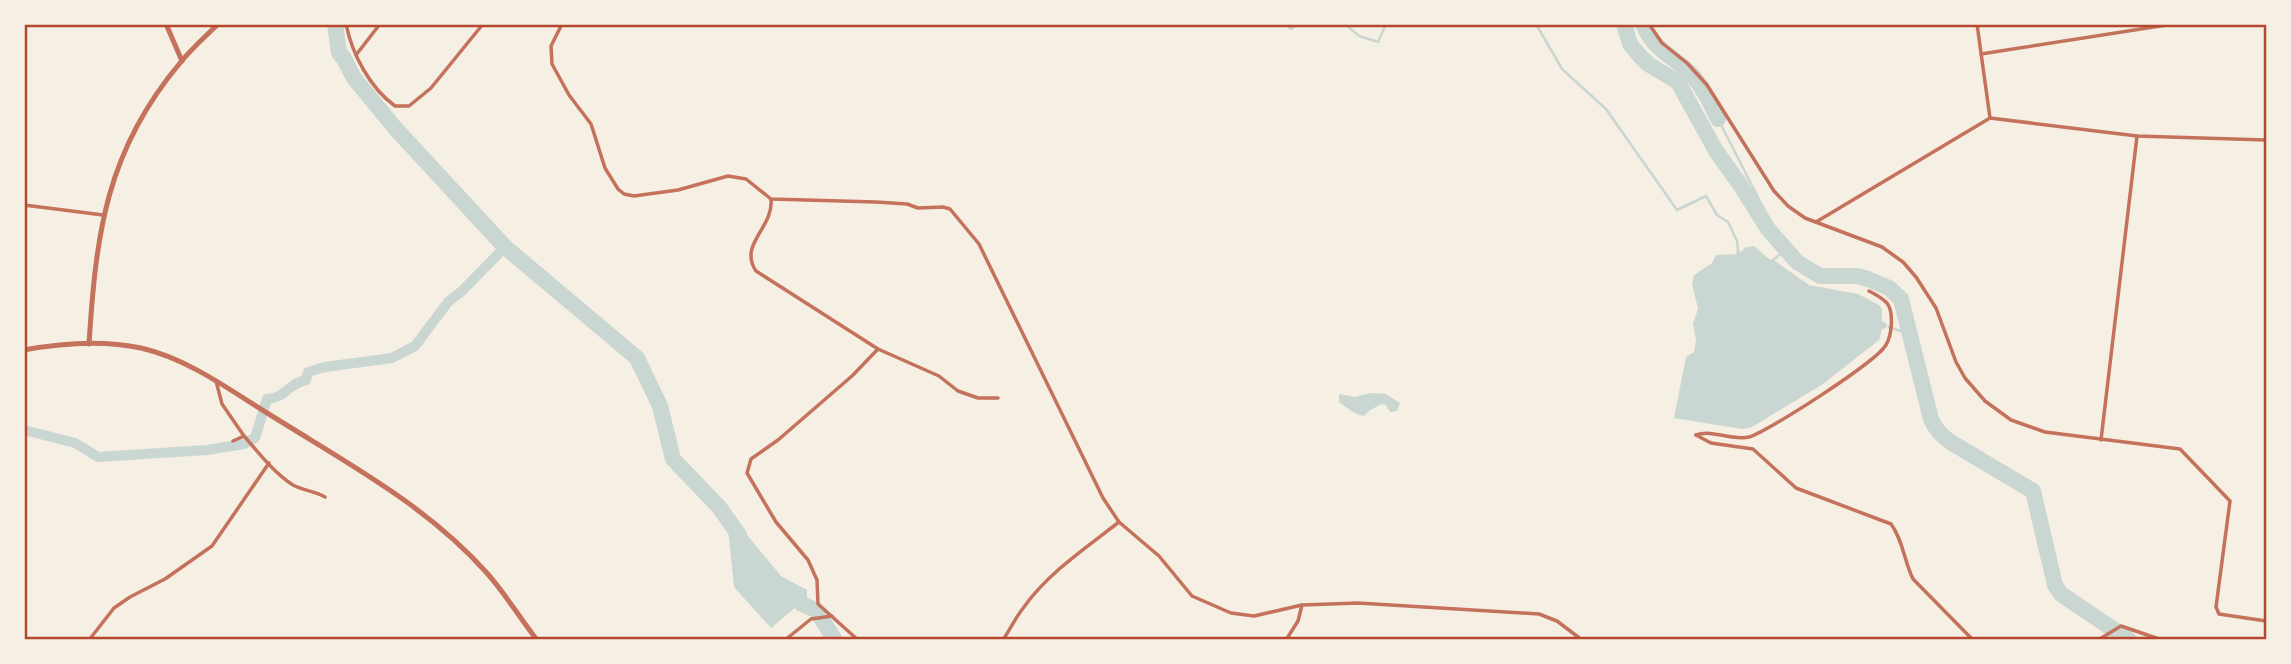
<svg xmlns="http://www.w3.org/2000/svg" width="2291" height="664" font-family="Inter,sans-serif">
<rect width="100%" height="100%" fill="#f6efe4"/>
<g fill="#c9d6d2">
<polygon points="1754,246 1770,260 1772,259 1809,285 1858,294 1879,305 1882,309 1882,321 1887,324 1886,328 1882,329 1879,340 1823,384 1752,427 1742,429 1674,418 1686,357 1694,352 1696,341 1693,324 1698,309 1692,283 1694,275 1712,263 1716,255 1736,254 1737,249 1741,252 1746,247"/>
<path d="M1371,393L1386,394L1400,403L1397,411L1390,412L1386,405L1382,404L1370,410L1364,416C1353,414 1348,408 1339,402V394L1355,397Z"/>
<polygon points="729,513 781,576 807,590 807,601 796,607 771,628 734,587 727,519"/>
</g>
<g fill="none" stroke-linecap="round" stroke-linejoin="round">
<g stroke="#c9d6d2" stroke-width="2.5">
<polyline points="1286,24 1291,29 1297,24"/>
<polyline points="1345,24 1359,36 1378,42 1386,24"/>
<polyline points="1536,24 1562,69 1606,109 1677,210 1706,196 1717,215 1728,222 1737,241 1738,250"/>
<polyline points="1718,119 1785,250 1772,261"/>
<polyline points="1889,327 1909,334"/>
</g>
<path stroke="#c9d6d2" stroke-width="10" d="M24,430L75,443L98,457L207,450L244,444L255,438L267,399C286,398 287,384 306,380L308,372L325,367L392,358L415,346L448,302L462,291L505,247"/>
<g stroke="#c9d6d2" stroke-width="16">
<polyline points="335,24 339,53 343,57 354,78 395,128 505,247 637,358 660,406 673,459 719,507 739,535"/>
<path d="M1624,24L1630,44L1639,55L1648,64L1678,82L1716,151L1741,186L1768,229L1797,262L1820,276H1857L1868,279L1889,288L1901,299L1931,419C1936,430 1942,436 1952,443L2033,491L2055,585L2061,594L2129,640"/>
<path d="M1643,24C1652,48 1672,56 1689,72C1702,85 1711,103 1718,119"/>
<polyline points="789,591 802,604 816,610 835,640"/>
</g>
<g stroke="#c5725c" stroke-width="3.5">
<path d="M346,24C352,54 370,88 395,106H409L431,88L483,24"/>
<polyline points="562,24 551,46 552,64 569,95 591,124 605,168 618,189 624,194 634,196 678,190 728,176 746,179 771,199 876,202 907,204 918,208 943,207 950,209 979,244 1103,498 1119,522 1159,556 1192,596 1231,613 1254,616 1302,605 1358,603 1539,614 1557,621 1582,640"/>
<polyline points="1649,24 1662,43 1687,63 1707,85 1774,191 1788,206 1805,218 1882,247 1903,262 1916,277 1936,308 1956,362 1965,378 1985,401 2011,420 2045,432 2180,449 2230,501 2216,607 2219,614 2266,621"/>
<polyline points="1977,24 1990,118"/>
<polyline points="1981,54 2173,24"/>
<polyline points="356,55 380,24"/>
<path d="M771,199C774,228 738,244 756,271L878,349L939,376L958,391L978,398H998"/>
<polyline points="24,205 103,215"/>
<polyline points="1816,222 1990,118 2137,136 2266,140"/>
<polyline points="216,381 222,404 244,436 233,441"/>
<path d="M1696,435L1711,443L1753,449L1796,488L1891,524C1903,540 1904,561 1913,579L1973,640"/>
<path d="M1696,435C1713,429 1731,441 1749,437C1769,431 1876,362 1886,345C1892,335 1894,312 1887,303C1882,298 1875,294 1869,291"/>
<path d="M244,436C259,453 274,473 293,485C304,491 315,491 325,497"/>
<polyline points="2101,440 2137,136"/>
<polyline points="89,640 114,608 130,597 165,579 212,546 269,463"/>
<polyline points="785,640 811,619 832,616"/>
<polyline points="858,640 818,604 817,580 808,560 776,522 747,473 751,459 778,440 852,376 878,349"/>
<path d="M1003,640C1010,629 1016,617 1024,607C1048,573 1087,547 1119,522"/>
<polyline points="1286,640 1298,621 1302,605"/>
<polyline points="2098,640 2121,626 2162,640"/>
</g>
<g stroke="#c5725c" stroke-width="5">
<polyline points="166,24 182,61"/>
<path d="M89,344C96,234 106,151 180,63C191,49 205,37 218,24"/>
<path d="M24,350C62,343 103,340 141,348C189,359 231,391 272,416C347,463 426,505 486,572C505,593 519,617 537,640"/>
</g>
</g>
<rect width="2291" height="664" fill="none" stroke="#f6efe4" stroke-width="52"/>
<rect x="26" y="26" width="2239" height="612" fill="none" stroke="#b5482f" stroke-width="2.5"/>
</svg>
